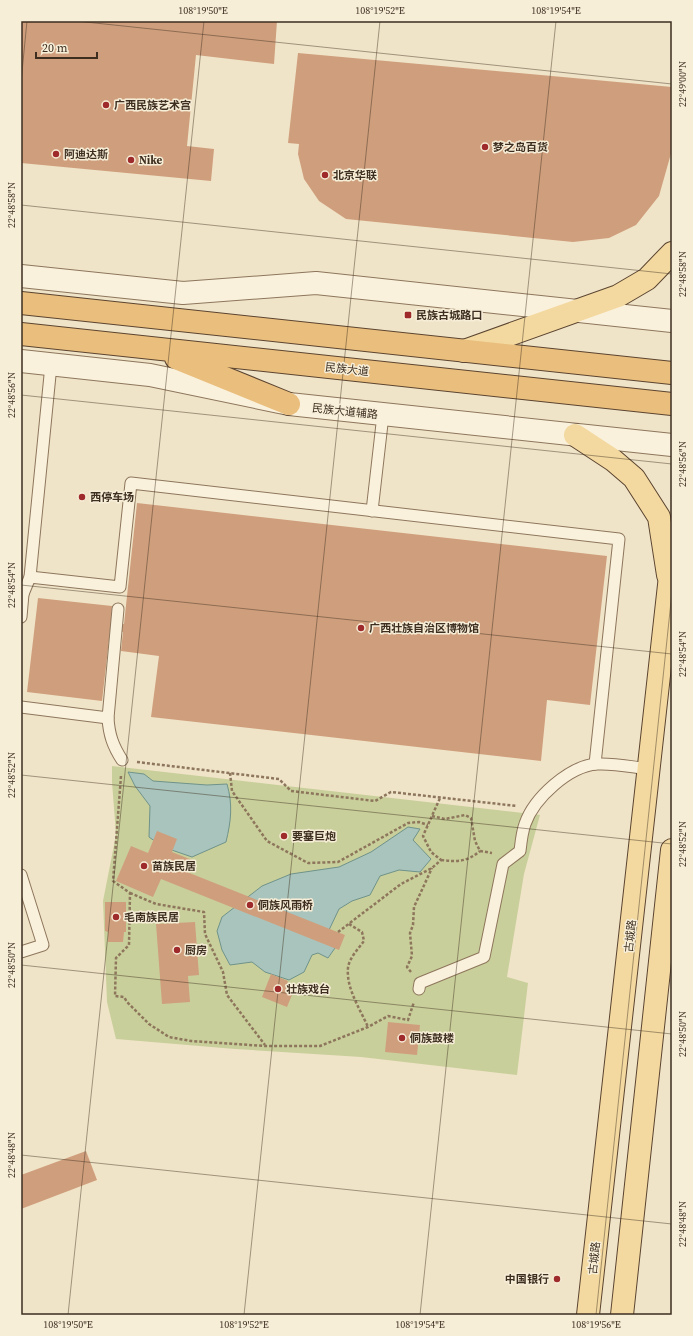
<svg xmlns="http://www.w3.org/2000/svg" width="693" height="1336" font-family="'Source Serif 4','Noto Sans SC',serif">
<rect width="100%" height="100%" fill="#f0e4c8"/>
<polygon fill="#c9cf9b" points="112,766 540,815 524,874 507,977 528,983 517,1075 361,1057 235,1049 116,1039 107,1002 103,901 116,835 112,782"/>
<g fill="#a9c4bc" stroke="#6f938a">
<path d="M128,772L144,774L153,781L207,785L227,784C233,805 231,821 226,842L192,857L163,847L149,837L150,806L135,786Z"/>
<polygon points="408,827 420,829 413,840 431,859 420,872 399,870 380,876 370,895 352,901 339,909 329,930 335,948 328,958 318,953 312,955 304,972 289,980 265,972 252,962 230,965 222,950 217,931 222,917 262,886 291,874 339,867 371,852"/>
</g>
<g fill="#cf9f7d">
<polygon points="21,21 277,21 274,64 196,55 187,146 214,149 211,181 21,163"/>
<polygon points="298,53 672,87 672,150 659,196 636,225 609,238 573,242 346,219 319,201 304,179 298,154 299,144 288,143"/>
<polygon points="137,503 607,556 590,705 547,700 541,761 151,717 159,656 121,651 123,632 110,631 102,701 27,692 38,598 112,606 111,622 124,624"/>
<polygon points="157,831 177,839 172,852 192,860 187,872 345,935 339,950 161,879 153,897 116,881 131,846 148,853"/>
<polygon points="105,902 126,902 126,932 124,932 123,942 108,942 108,932 105,931"/>
<polygon points="195,922 199,975 188,976 190,1002 162,1004 156,924"/>
<polygon points="271,974 288,981 286,987 294,990 287,1007 262,997"/>
<polygon points="388,1022 420,1025 417,1055 385,1052"/>
<polygon points="86,1151 97,1180 21,1209 21,1175"/>
</g>
<g fill="none" stroke-linecap="round" stroke-linejoin="round">
<g stroke="#8d765c" stroke-width="13">
<g id="service">
<polyline points="372,511 383,415"/>
<polyline points="30,577 51,365"/>
<polyline points="21,593 23,594 21,617"/>
<polyline points="23,594 30,577 120,587 131,483 619,539 595,764"/>
<polyline points="21,707 108,718 118,609"/>
<path d="M108,718C109,735 113,746 122,760"/>
<polyline points="21,875 43,945 21,952"/>
<path d="M419,989L420,983L484,957L503,864L520,851C521,842 522,832 525,824C534,798 569,766 597,764C613,763 632,767 649,769"/>
</g>
</g>
<g stroke="#8d765c" stroke-width="24">
<g id="tertiary">
<polyline points="21,276 183,293 316,283 672,321"/>
<polyline points="21,361 150,375 289,404 672,445"/>
</g>
</g>
<g stroke="#5b4430" stroke-width="24">
<g id="primary">
<polyline points="464,351 618,296 647,279 672,253"/>
<polyline points="575,435 613,460 634,478 659,517 668,575"/>
<polyline points="588,1315 672,558"/>
<polyline points="622,1315 672,850"/>
</g>
</g>
<g stroke="#5b4430" stroke-width="24">
<g id="trunk">
<polyline points="21,303 672,373"/>
<polyline points="21,334 672,404"/>
<polyline points="176,358 289,404"/>
</g>
</g>
<g stroke="#8d765c" stroke-width="2.5" stroke-dasharray="3 2" stroke-linecap="butt">
<polyline points="137,762 279,779 291,791 375,801 391,792 517,806"/>
<polyline points="230,773 232,791 267,841 308,863 338,862 408,823 419,822 428,825"/>
<polyline points="121,776 113,881 130,893 129,945 116,958 115,996 124,997 127,1002 149,1024 169,1037 191,1041 265,1046 320,1046 368,1027 388,1016 408,1020 414,1002"/>
<polyline points="432,816 445,819 465,815 471,818 475,841 480,851 492,853"/>
<path d="M441,860C457,862 467,862 480,851"/>
<polyline points="130,893 156,904 204,912 205,934 223,972 227,995 265,1045"/>
<path d="M349,924L362,932L364,941C359,948 349,958 348,968C346,988 360,1009 368,1027"/>
<polyline points="338,932 401,884 432,868 441,860 431,852 423,836 440,798"/>
<polyline points="411,972 407,967 412,956 410,933 413,925 414,907 432,868"/>
</g>
<use href="#service" stroke="#faf1dc" stroke-width="11"/>
<use href="#tertiary" stroke="#faf1dc" stroke-width="22"/>
<use href="#primary" stroke="#f3d9a0" stroke-width="22"/>
<use href="#trunk" stroke="#eabe7c" stroke-width="22"/>
</g>
<path fill="none" stroke="#3d2e20" stroke-width="1" stroke-opacity="0.45" d="M76,21L672,84M21,82L27,21M21,205L672,274M21,395L672,464M21,585L672,654M21,775L672,844M21,965L672,1034M21,1155L672,1224M68,1315L204,21M244,1315L380,21M420,1315L556,21M596,1315L672,592"/>
<g fill="#9e2a2b" stroke="#f7eed8" stroke-width="1.5">
<circle cx="106" cy="105" r="4"/>
<circle cx="485" cy="147" r="4"/>
<circle cx="56" cy="154" r="4"/>
<circle cx="131" cy="160" r="4"/>
<circle cx="325" cy="175" r="4"/>
<rect x="404" y="311" width="8" height="8" rx="2"/>
<circle cx="82" cy="497" r="4"/>
<circle cx="361" cy="628" r="4"/>
<circle cx="284" cy="836" r="4"/>
<circle cx="144" cy="866" r="4"/>
<circle cx="250" cy="905" r="4"/>
<circle cx="116" cy="917" r="4"/>
<circle cx="177" cy="950" r="4"/>
<circle cx="278" cy="989" r="4"/>
<circle cx="402" cy="1038" r="4"/>
<circle cx="557" cy="1279" r="4"/>
</g>
<g text-anchor="middle" stroke-width="3" stroke-linejoin="round" paint-order="stroke">
<g font-size="11" font-weight="bold" fill="#3d2e20" stroke="#f7eed8" text-anchor="start">
<text x="114" y="109">广西民族艺术宫</text>
<text x="493" y="151">梦之岛百货</text>
<text x="64" y="158">阿迪达斯</text>
<text x="139" y="164">Nike</text>
<text x="333" y="179">北京华联</text>
<text x="416" y="319">民族古城路口</text>
<text x="90" y="501">西停车场</text>
<text x="369" y="632">广西壮族自治区博物馆</text>
<text x="292" y="840">要塞巨炮</text>
<text x="152" y="870">苗族民居</text>
<text x="258" y="909">侗族风雨桥</text>
<text x="124" y="921">毛南族民居</text>
<text x="185" y="954">厨房</text>
<text x="286" y="993">壮族戏台</text>
<text x="410" y="1042">侗族鼓楼</text>
<text x="549" y="1283" text-anchor="end">中国银行</text>
</g>
<g font-size="11" fill="#3d2e20" stroke="#f7eed8">
<text transform="translate(347 369) rotate(6)" y="4">民族大道</text>
<text transform="translate(345 411) rotate(6)" y="4">民族大道辅路</text>
<text transform="translate(630 936) rotate(-84)" y="4">古城路</text>
<text transform="translate(594 1258) rotate(-84)" y="4">古城路</text>
</g>
</g>
<rect width="693" height="1336" fill="none" stroke="#f7eed8" stroke-width="44"/>
<path d="M36 52v6h61v-6" fill="none" stroke="#3d2e20" stroke-width="2"/>
<text x="42" y="52" font-size="12" fill="#3d2e20" stroke="#f7eed8" stroke-width="3" paint-order="stroke">20 m</text>
<rect x="22" y="22" width="649" height="1292" fill="none" stroke="#3d2e20" stroke-width="1.5"/>
<g font-size="10" text-anchor="middle" fill="#3d2e20">
<text x="203" y="14">108°19'50"E</text>
<text x="380" y="14">108°19'52"E</text>
<text x="556" y="14">108°19'54"E</text>
<text transform="translate(682 84) rotate(-90)" y="4">22°49'00"N</text>
<text transform="translate(11 205) rotate(-90)" y="4">22°48'58"N</text>
<text transform="translate(682 274) rotate(-90)" y="4">22°48'58"N</text>
<text transform="translate(11 395) rotate(-90)" y="4">22°48'56"N</text>
<text transform="translate(682 464) rotate(-90)" y="4">22°48'56"N</text>
<text transform="translate(11 585) rotate(-90)" y="4">22°48'54"N</text>
<text transform="translate(682 654) rotate(-90)" y="4">22°48'54"N</text>
<text transform="translate(11 775) rotate(-90)" y="4">22°48'52"N</text>
<text transform="translate(682 844) rotate(-90)" y="4">22°48'52"N</text>
<text transform="translate(11 965) rotate(-90)" y="4">22°48'50"N</text>
<text transform="translate(682 1034) rotate(-90)" y="4">22°48'50"N</text>
<text transform="translate(11 1155) rotate(-90)" y="4">22°48'48"N</text>
<text transform="translate(682 1224) rotate(-90)" y="4">22°48'48"N</text>
<text x="68" y="1328">108°19'50"E</text>
<text x="244" y="1328">108°19'52"E</text>
<text x="420" y="1328">108°19'54"E</text>
<text x="596" y="1328">108°19'56"E</text>
</g>
</svg>
